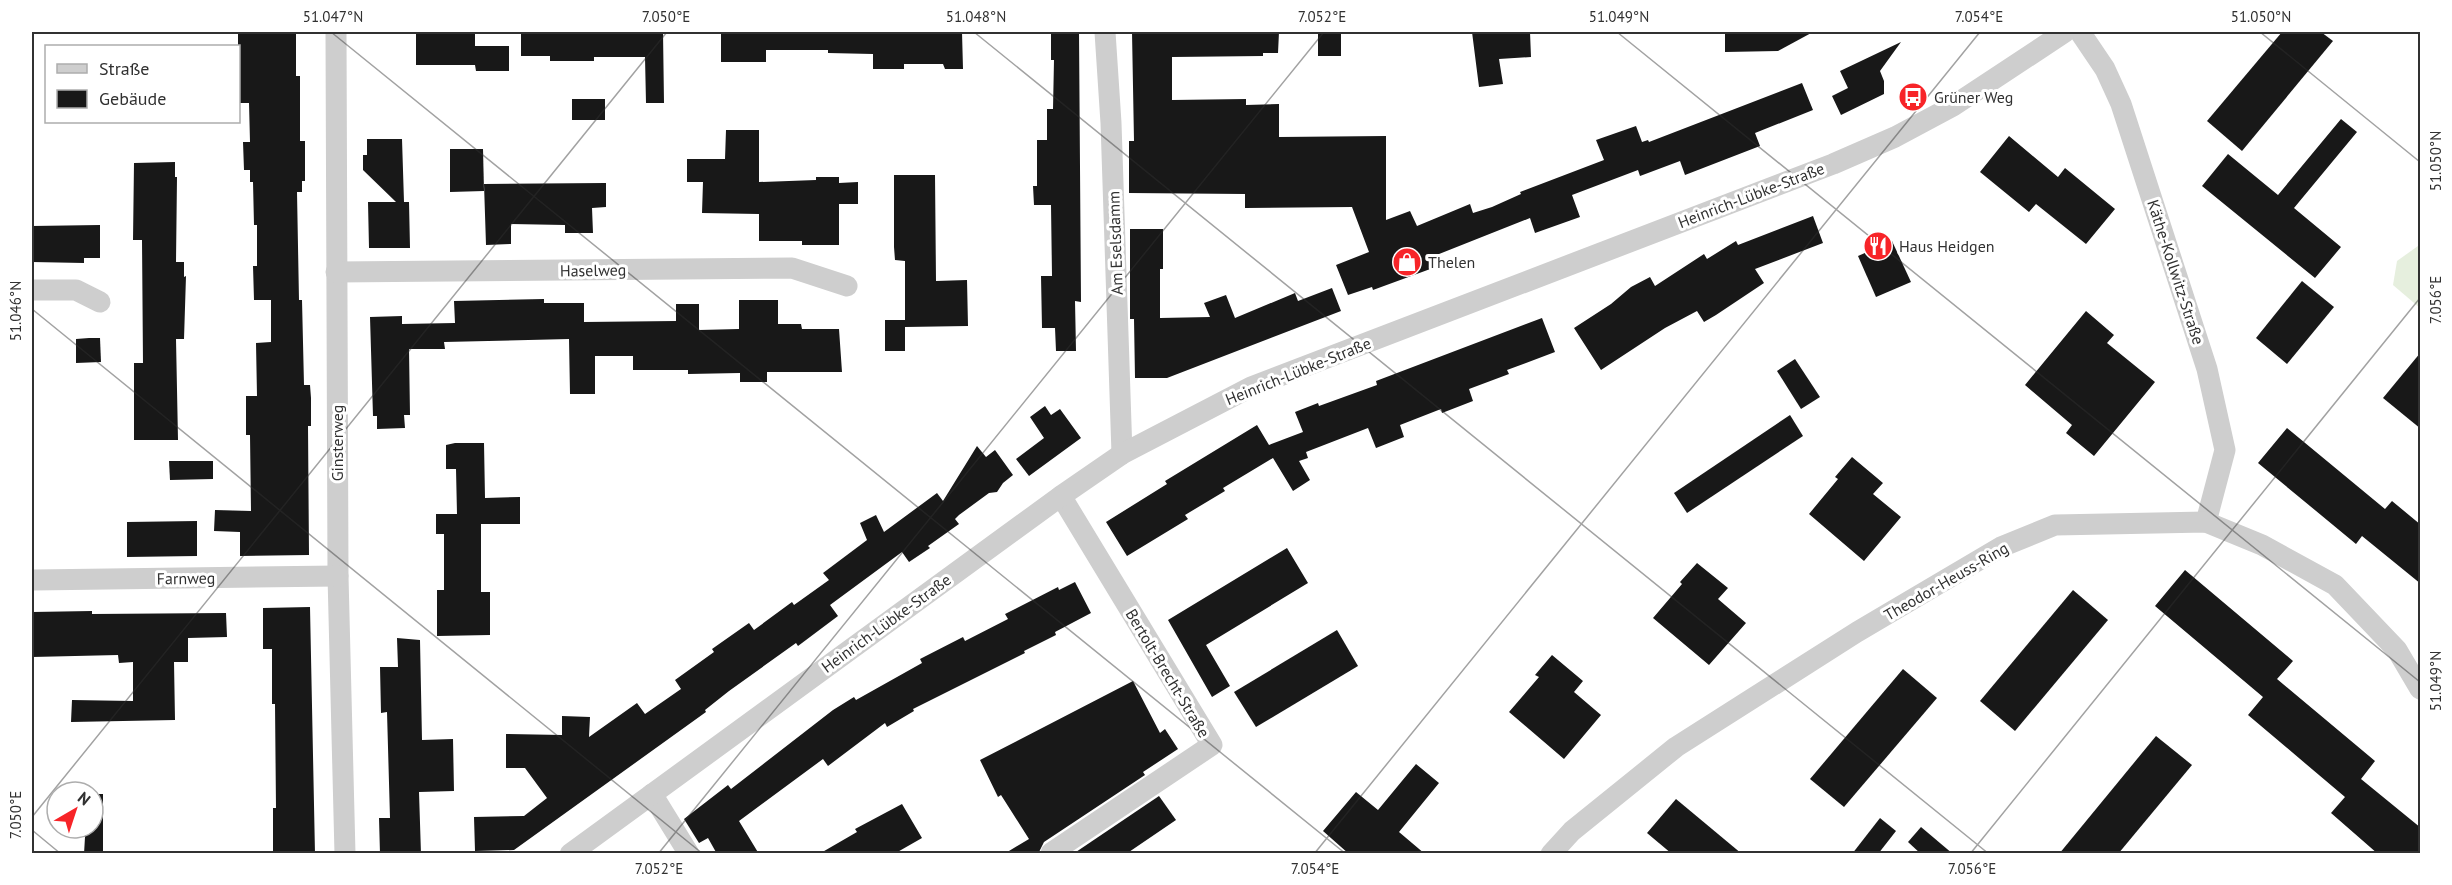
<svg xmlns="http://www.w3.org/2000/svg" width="2452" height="885" font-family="'PT Sans',sans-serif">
<rect width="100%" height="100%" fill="#fff"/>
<polygon fill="#e6efde" points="2418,246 2420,249 2420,308 2393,285 2397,261"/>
<g fill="#181818">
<polygon points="238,32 296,32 296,76 300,76 300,141 305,141 305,181 302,181 302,192 297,192 299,300 302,300 304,385 310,385 311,398 311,426 308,426 309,555 240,556 240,532 214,531 215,510 251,511 250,435 246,435 246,396 257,396 256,343 271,342 271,300 254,300 253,266 257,266 257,225 254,225 253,182 250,182 250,170 244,170 243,142 250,142 249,103 238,103"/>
<polygon points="416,32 475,32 475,46 509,46 509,71 476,71 475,65 416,65"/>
<polygon points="521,32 663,32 664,103 646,103 645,57 594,57 594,61 550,61 550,56 521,56"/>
<polygon points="721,32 962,32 963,69 945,69 943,64 904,64 904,69 873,69 873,54 828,53 828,50 766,50 766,62 721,62"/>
<polygon points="1051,32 1079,32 1081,302 1075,301 1076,351 1056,351 1055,328 1042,328 1041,276 1052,276 1051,205 1034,205 1033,186 1037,186 1037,140 1047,140 1047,109 1053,109 1054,60 1051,60"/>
<polygon points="1132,32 1279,32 1278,53 1263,53 1263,56 1172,57 1172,100 1246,99 1246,105 1279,104 1279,137 1386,136 1386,220 1410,211 1417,226 1470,204 1473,213 1492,207 1521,194 1520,192 1604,160 1596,140 1636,126 1642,142 1648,140 1649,142 1802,83 1813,110 1755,133 1760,146 1685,175 1680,161 1640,176 1638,170 1572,195 1580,217 1535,233 1530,218 1429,258 1433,268 1373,290 1372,287 1348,295 1336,265 1369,252 1352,207 1245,208 1245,194 1129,193 1129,141 1134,141"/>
<rect x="1318" y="32" width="23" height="24"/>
<polygon points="1472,32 1530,32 1531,57 1499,59 1503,84 1479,87"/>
<polygon points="1725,32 1813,32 1778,51 1725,52"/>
<polygon points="2282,32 2321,32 2333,41 2242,151 2207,121"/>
<polygon points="1901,42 1880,71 1884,81 1884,94 1841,115 1832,96 1848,88 1840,71"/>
<rect x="572" y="99" width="33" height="21"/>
<polygon points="2341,119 2357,132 2294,208 2341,247 2315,278 2202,186 2228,154 2278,195"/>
<polygon points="726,130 759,130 759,182 816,180 816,177 839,177 839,183 858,182 858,204 839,204 839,245 802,245 802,241 759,241 759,214 702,213 703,182 687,182 687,159 725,159"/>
<polygon points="2009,136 2058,177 2065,168 2115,209 2086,244 2036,204 2029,212 1980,172"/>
<polygon points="367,139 402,139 404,202 409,202 410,248 369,248 368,202 396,202 363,170 363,155 367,155"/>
<polygon points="450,149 483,149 484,191 450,192"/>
<polygon points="175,162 175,177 177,177 176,262 184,262 184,277 186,276 184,339 176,339 178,440 134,440 134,363 143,363 142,240 133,240 134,163"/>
<polygon points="894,175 935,175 936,281 967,280 968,326 905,327 905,351 885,351 885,320 905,320 905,261 895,260 894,247"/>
<polygon points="606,183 606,207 592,208 593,233 565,233 565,225 511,224 511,244 486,245 484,184"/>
<polygon points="1813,216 1823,243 1755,269 1764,283 1716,315 1704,322 1697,311 1665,328 1601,370 1574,328 1611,304 1631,287 1650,277 1655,286 1704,254 1707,259 1736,241 1738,245"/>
<polygon points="100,225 100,258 84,258 84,263 32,262 32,226"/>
<polygon points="1130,229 1163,229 1163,269 1160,269 1160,318 1210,317 1204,303 1226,295 1235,318 1295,293 1298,301 1332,288 1341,311 1167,378 1135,378 1134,319 1130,319"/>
<polygon points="1892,241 1911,282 1876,297 1858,256"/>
<polygon points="2302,281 2334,307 2287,364 2256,338"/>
<polygon points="544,299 544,303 584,303 584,322 676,321 676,304 699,304 699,330 739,329 739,300 778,300 778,324 801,324 802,329 839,329 842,372 767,372 767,382 740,382 740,373 688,374 688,370 633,370 633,356 595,356 595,394 570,394 569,339 444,342 445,349 409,349 410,415 404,415 405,428 377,429 377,416 373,416 370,317 402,316 402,324 455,323 454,301"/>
<polygon points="2086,311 2114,335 2107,343 2155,382 2094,456 2066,433 2072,425 2025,385"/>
<polygon points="1542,318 1555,352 1507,370 1509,374 1469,389 1473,401 1442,413 1441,409 1400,425 1404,437 1376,448 1368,428 1306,452 1308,458 1299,461 1310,480 1293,491 1273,458 1223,488 1225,491 1185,515 1188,519 1127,556 1106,522 1167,484 1165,481 1257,425 1269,445 1303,432 1295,412 1318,403 1319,406 1377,385 1376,381"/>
<polygon points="89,338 100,338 101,362 76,363 76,339"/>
<polygon points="2421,352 2421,429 2383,398"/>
<polygon points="1795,359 1820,397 1801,409 1777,371"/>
<polygon points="1045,406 1051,415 1060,409 1081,438 1029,476 1016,459 1044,438 1030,417"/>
<polygon points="1790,415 1803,436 1687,513 1674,493"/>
<polygon points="2287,428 2385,509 2392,501 2421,525 2421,584 2362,536 2356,544 2258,463"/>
<polygon points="455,443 484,443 485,498 520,497 520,524 481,524 481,592 490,592 490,635 437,636 437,590 444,590 444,534 436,534 436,514 457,514 456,469 446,469 446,445"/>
<polygon points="977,446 986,457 995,450 1013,475 1003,483 997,492 989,493 959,515 955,519 959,524 928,546 930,548 909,562 902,552 830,605 838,616 798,646 796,643 729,691 705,710 706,712 514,850 475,851 474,817 524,816 547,798 525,768 506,768 506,734 562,735 562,716 590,717 589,737 637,703 645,714 681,689 675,680 714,652 712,649 749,623 754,630 792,602 794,605 829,580 823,573 867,540 860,523 876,515 884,532 937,493 943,501"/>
<polygon points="1852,457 1883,483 1873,494 1901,517 1864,561 1809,514 1838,479 1835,477"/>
<polygon points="169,461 213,461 213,479 170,480"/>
<polygon points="197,521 197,556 127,557 127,522"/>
<polygon points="1287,548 1308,583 1206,645 1230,686 1212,697 1168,620"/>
<polygon points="1697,563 1728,588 1718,599 1746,623 1709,665 1653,618 1682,584 1680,582"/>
<polygon points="2185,570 2293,661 2277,679 2375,761 2361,779 2421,828 2421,854 2378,854 2331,813 2345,797 2248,715 2263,697 2155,606"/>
<polygon points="1075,582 1091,613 1055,632 1056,635 1024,651 1025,653 913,709 914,711 887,727 885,723 828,766 823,759 739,821 759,854 717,854 708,838 699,843 684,819 728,785 731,789 833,710 854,697 856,700 922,663 920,659 963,637 965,641 1008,619 1005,614 1058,587 1059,590"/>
<polygon points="2073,590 2108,620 2015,731 1980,701"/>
<polygon points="310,607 315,854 273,854 273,808 276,808 275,704 272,704 272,649 263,649 263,608"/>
<polygon points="92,611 92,614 226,613 227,637 188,638 188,662 174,662 175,720 71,722 72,700 133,701 133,662 119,663 118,655 32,657 32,612"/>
<polygon points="1337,630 1358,666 1256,727 1234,692"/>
<polygon points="397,638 420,640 422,740 453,739 454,791 419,792 421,854 380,854 379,818 390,818 387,712 381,713 380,667 398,667"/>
<polygon points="1552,655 1583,681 1574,692 1601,715 1564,759 1509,712 1539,677 1535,675"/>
<polygon points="1903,669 1937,698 1844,807 1810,779"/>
<polygon points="1133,681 1160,733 1165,729 1178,749 1143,772 1145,775 1044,842 1038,854 1004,854 1029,839 1001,795 998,797 980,760"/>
<polygon points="2156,736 2192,765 2118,854 2059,854"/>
<polygon points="1416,764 1439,783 1399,832 1425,854 1349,854 1323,831 1356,792 1378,810"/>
<polygon points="93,794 103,794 103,854 84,854 85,837 71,837 71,828 93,828"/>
<polygon points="1159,796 1176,820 1126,854 1073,854"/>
<polygon points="1676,799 1742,854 1672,854 1647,833"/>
<polygon points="902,804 922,838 894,854 819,854 857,832 855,829"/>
<polygon points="1880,818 1896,831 1878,854 1852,854"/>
<polygon points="1921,827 1953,854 1921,854 1908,842"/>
</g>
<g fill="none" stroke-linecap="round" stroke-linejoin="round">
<g stroke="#cecece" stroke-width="21">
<polyline points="336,32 338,576 345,854"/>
<polyline points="1105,32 1111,123 1122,454"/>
<polyline points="2080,32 2105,69 2121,104 2207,369 2225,450 2206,522"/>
<polyline points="336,272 792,268 847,286"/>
<polyline points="32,290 76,290 100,302"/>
<polyline points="34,580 338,576"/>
<polyline points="652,794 689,854"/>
<polyline points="1051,853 1212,745 1061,496"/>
<polyline points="570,854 1061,496 1122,454 1251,387 1833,164 1895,137 1953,106 2065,32"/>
<polyline points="1551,854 1572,831 1676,747 1857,632 2001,547 2055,525 2206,522 2262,545 2335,585 2397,650 2420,689"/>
</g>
</g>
<path fill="none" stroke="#313131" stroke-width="1.5" stroke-opacity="0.45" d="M331,32L1346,854M974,32L1989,854M1617,32L2420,682M2260,32L2420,162M32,309L703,854M32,817L667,32M32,830L61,854M658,854L1324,32M1314,854L1980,32M1970,854L2420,298"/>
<defs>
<g id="bus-disc" transform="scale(1.5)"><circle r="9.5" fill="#f72428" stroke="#fff"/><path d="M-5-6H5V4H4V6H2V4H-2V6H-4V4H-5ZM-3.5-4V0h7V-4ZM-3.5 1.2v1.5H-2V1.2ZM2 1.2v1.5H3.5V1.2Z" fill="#fff"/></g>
<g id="restaurant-disc" transform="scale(1.5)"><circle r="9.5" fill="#f72428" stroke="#fff"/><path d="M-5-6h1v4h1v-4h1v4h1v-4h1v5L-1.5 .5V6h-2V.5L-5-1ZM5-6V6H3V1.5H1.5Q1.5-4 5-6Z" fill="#fff"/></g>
<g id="shop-disc" transform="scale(1.5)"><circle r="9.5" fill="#f72428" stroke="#fff"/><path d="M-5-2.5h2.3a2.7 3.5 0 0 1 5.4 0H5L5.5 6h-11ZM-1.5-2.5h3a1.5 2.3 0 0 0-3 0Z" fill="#fff"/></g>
</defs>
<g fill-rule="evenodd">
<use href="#bus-disc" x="1913" y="97"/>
<use href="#restaurant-disc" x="1878" y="246"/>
<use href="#shop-disc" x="1407" y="262"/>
</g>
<g text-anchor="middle" stroke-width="6" stroke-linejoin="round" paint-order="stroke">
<g font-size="16" fill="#313131" stroke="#fff" text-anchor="start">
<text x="1934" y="103">Grüner Weg</text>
<text x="1899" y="252">Haus Heidgen</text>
<text x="1428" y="268">Thelen</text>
</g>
<g font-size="16" fill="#313131" stroke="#fff">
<text transform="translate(1751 195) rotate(-21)" y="6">Heinrich-Lübke-Straße</text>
<text transform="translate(1115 243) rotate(-92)" y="6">Am Eselsdamm</text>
<text transform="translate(593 270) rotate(-1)" y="6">Haselweg</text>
<text transform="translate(2176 272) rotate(72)" y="6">Käthe-Kollwitz-Straße</text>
<text transform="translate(1298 371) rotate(-22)" y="6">Heinrich-Lübke-Straße</text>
<text transform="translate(337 443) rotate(-90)" y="6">Ginsterweg</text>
<text transform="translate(186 578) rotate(-1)" y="6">Farnweg</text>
<text transform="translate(1946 581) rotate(-30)" y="6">Theodor-Heuss-Ring</text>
<text transform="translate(886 623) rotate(-36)" y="6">Heinrich-Lübke-Straße</text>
<text transform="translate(1168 673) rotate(59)" y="6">Bertolt-Brecht-Straße</text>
</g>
</g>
<rect width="2452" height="885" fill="none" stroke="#ffffff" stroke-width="66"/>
<rect x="45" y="45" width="195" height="78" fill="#ffffff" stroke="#adadad" stroke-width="1.5"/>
<rect x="57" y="64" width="30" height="9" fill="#cecece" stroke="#adadad" stroke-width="1.5"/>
<text x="99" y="75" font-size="18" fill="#313131">Straße</text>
<rect x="57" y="90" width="30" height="18" fill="#181818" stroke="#adadad" stroke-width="1.5"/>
<text x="99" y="105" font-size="18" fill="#313131">Gebäude</text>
<g transform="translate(75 810) rotate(39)"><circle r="28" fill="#ffffff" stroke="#adadad" stroke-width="1.5"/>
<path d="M0-4.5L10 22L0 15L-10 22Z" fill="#f72428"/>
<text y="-9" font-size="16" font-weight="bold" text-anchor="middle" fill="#313131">N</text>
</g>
<rect x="33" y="33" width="2386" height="819" fill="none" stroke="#313131" stroke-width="2"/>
<g font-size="15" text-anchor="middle" fill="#313131">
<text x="333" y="22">51.047°N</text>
<text x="666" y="22">7.050°E</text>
<text x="976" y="22">51.048°N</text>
<text x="1322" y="22">7.052°E</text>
<text x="1619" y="22">51.049°N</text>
<text x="1979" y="22">7.054°E</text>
<text x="2261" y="22">51.050°N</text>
<text transform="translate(2436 161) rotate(-90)" y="5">51.050°N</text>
<text transform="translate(2436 300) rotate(-90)" y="5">7.056°E</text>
<text transform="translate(16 311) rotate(-90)" y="5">51.046°N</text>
<text transform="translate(2436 681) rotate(-90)" y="5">51.049°N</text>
<text transform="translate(16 815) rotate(-90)" y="5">7.050°E</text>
<text x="659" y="874">7.052°E</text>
<text x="1315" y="874">7.054°E</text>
<text x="1972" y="874">7.056°E</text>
</g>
</svg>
